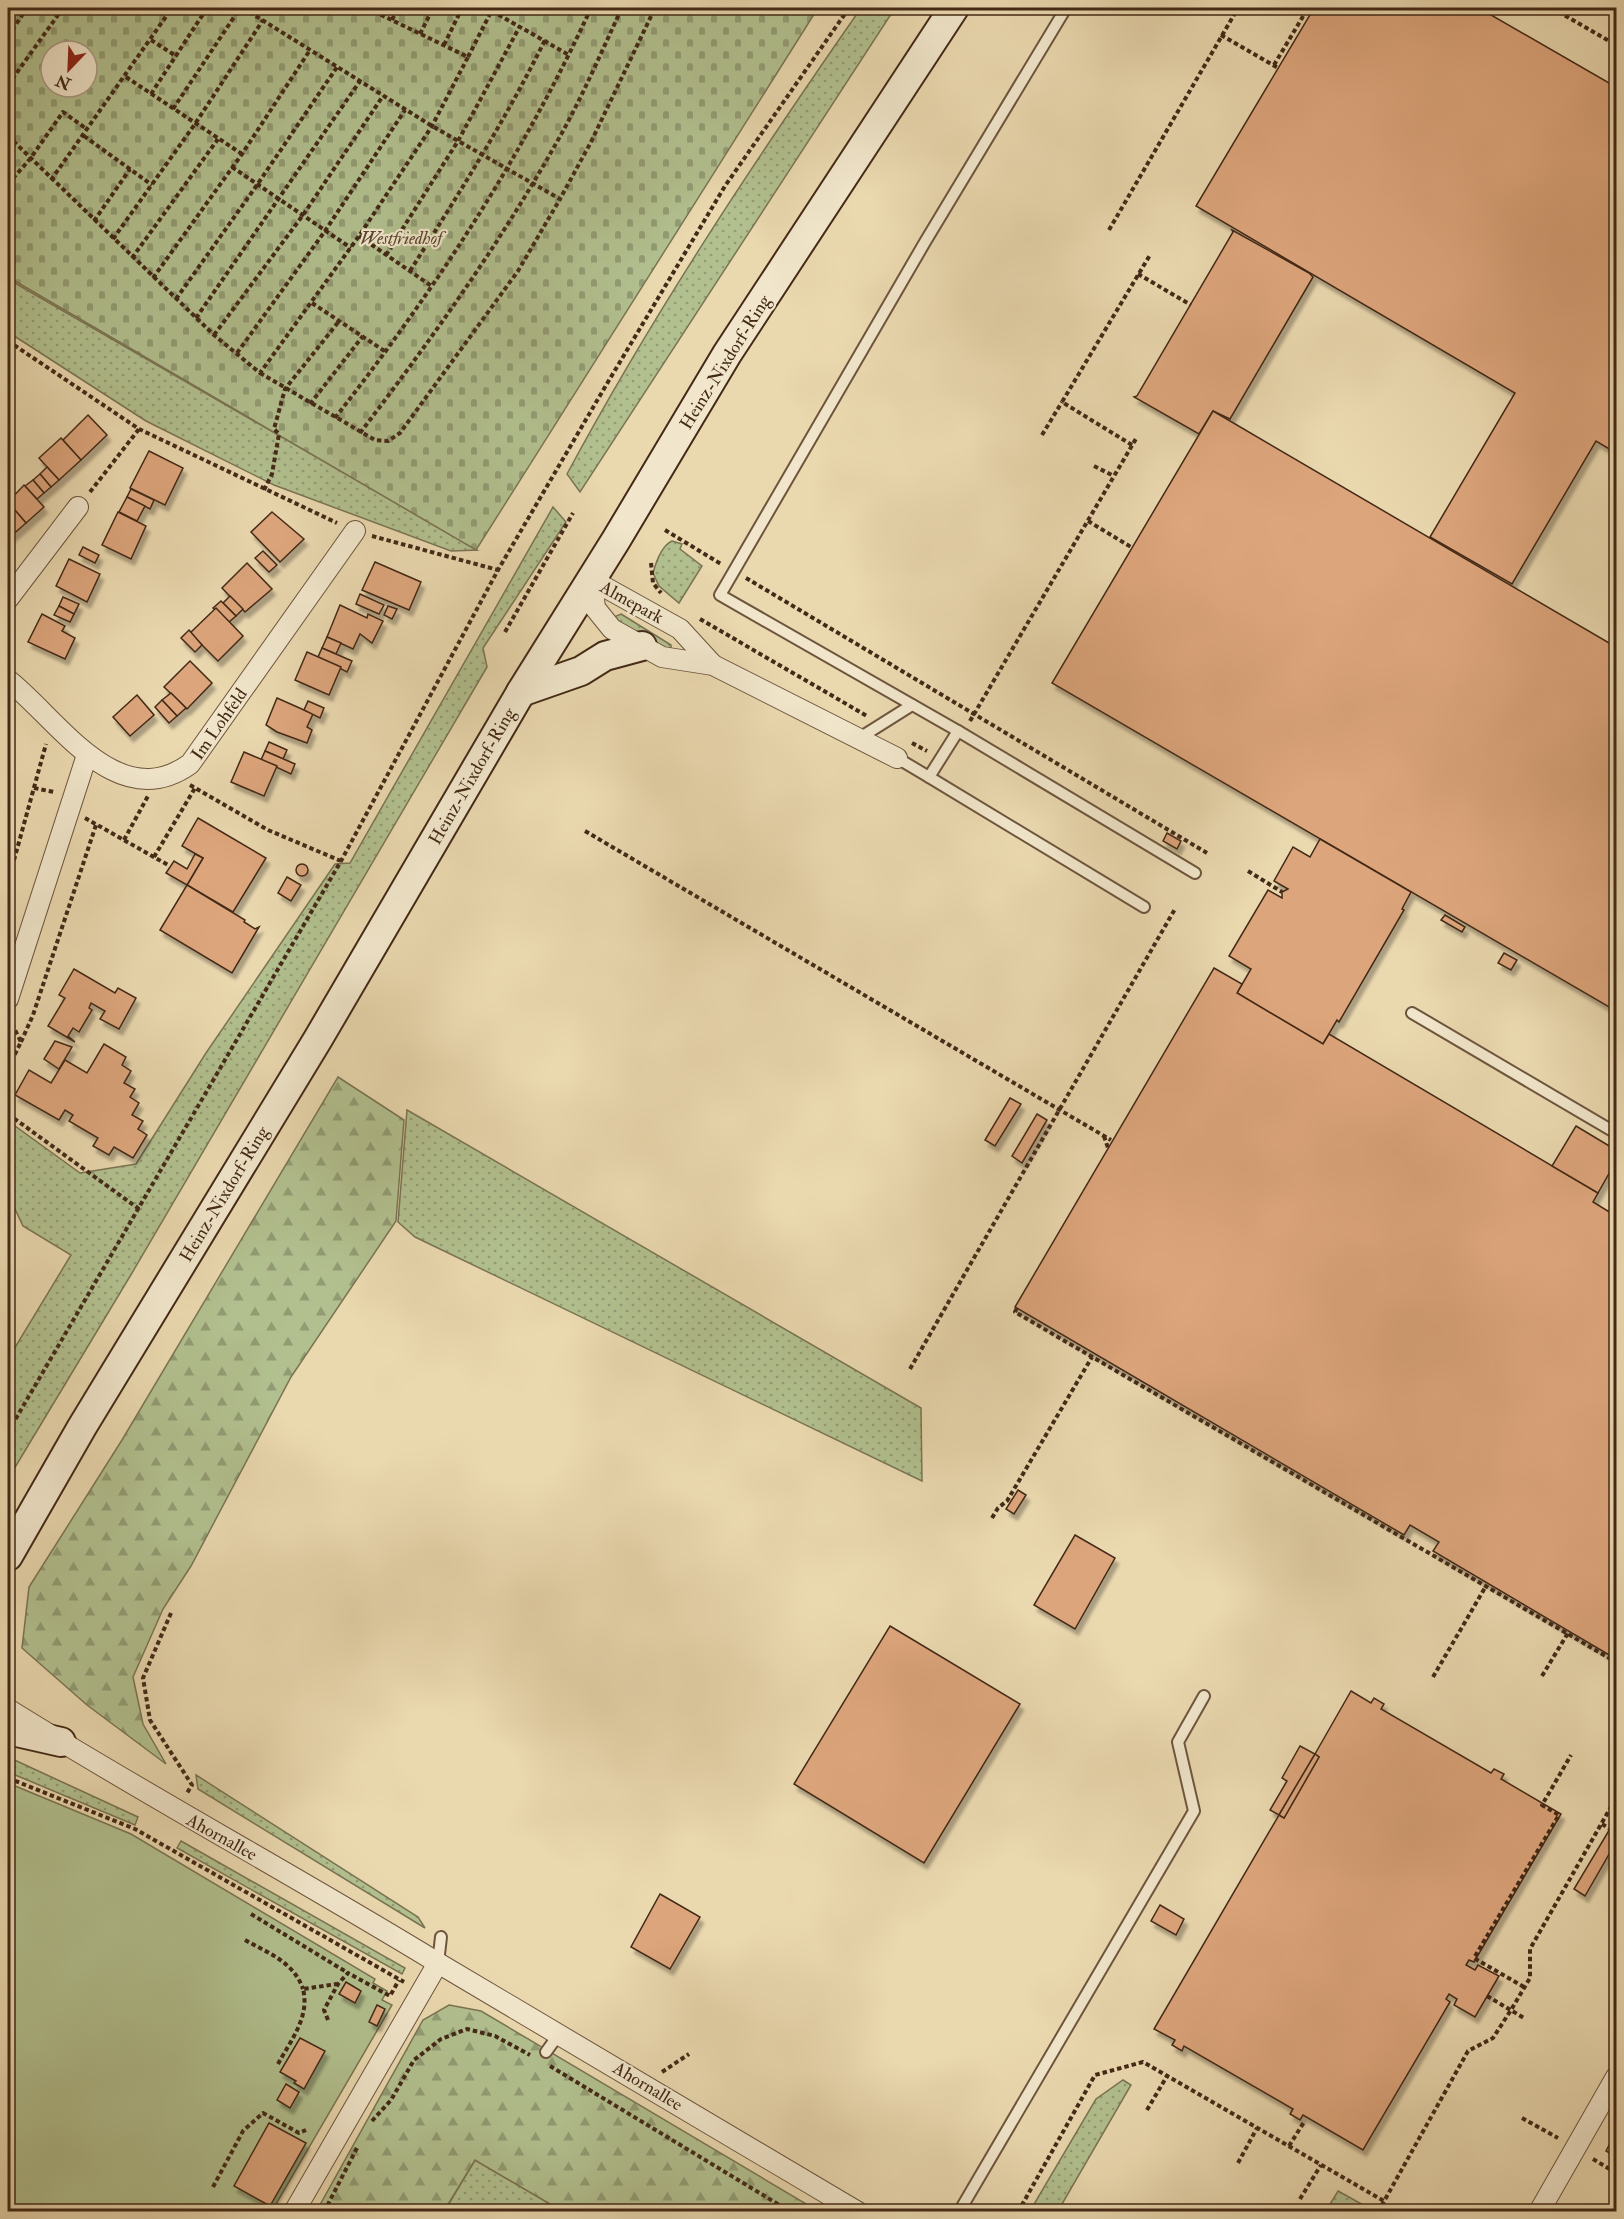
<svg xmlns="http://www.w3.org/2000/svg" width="1624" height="2219" font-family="'IM FELL Double Pica',serif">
<defs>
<pattern id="grass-dots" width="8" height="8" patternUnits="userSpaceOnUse" patternTransform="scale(1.5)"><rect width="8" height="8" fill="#b2c08f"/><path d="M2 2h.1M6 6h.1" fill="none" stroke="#929c74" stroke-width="1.8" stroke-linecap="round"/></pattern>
<pattern id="forest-firs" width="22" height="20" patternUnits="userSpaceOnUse" patternTransform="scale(1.5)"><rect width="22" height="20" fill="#b2c08f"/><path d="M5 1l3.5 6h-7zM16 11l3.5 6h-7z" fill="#929c74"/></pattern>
<pattern id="cemetery-stones" width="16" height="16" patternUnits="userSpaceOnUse" patternTransform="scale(1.5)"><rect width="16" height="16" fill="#b2c08f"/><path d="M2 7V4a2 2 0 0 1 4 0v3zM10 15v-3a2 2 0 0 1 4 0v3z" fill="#929c74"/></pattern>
<filter id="shadow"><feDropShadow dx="3.5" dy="6" stdDeviation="1.5" flood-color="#0004"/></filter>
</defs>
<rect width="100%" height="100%" fill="#ead8af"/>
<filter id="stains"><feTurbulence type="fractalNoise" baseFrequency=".00333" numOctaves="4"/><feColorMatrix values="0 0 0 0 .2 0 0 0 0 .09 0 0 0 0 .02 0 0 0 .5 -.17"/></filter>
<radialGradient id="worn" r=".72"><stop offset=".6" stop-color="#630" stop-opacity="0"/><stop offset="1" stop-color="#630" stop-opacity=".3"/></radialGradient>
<g fill="url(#grass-dots)" stroke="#7a7453" stroke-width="1.5">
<path d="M861,8H895L580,492L567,474C654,312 756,159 861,8Z"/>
<polygon points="8,279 477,550 451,551 274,485 146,421 8,332"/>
<polygon points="553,507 566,522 483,648 487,667 132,1273 8,1479 8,1359 71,1255 23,1226 8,1194 8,1121 80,1173 136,1164 206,1053 335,864 350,863"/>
<path d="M672,541L682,544L680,549L702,566L679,603L659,586L653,573C656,562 661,546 672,541Z"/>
<polygon points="621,614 671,645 671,648 668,649 621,626 614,617"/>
<polygon points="407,1110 921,1408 922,1481 415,1237 398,1222"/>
<polygon points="8,1757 138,1817 135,1825 8,1772"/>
<polygon points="196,1775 418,1917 425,1928 198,1789"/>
<polygon points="181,1841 405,1968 402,1974 177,1848"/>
<polygon points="1123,2080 1131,2085 1058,2211 1030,2211 1096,2099"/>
<polygon points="475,2160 562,2211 444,2212"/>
<polygon points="1338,2191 1367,2207 1364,2211 1326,2211"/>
</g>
<g fill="url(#forest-firs)" stroke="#7a7453" stroke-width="1.5">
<polygon points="338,1077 404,1120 396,1221 291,1377 191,1566 163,1609 133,1677 143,1724 166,1764 87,1705 22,1648 29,1587 122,1440"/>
<polygon points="449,2005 481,2011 818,2211 562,2211 475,2160 444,2211 316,2212 423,2020"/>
</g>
<path fill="url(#cemetery-stones)" stroke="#7a7453" stroke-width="1.5" fill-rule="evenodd" d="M8,8H818L476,550L8,277ZM51,51H87V87H51Z"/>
<polygon fill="#b2c08f" stroke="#7a7453" stroke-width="1.5" points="8,1783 131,1834 375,1979 373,1983 387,1991 382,2000 392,2005 272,2211 8,2211"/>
<g fill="#dda57c" stroke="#432917" stroke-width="1.5" filter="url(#shadow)">
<polygon points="1314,8 1479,8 1616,87 1616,453 1596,441 1512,584 1430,537 1515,393 1196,206"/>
<polygon points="1232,230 1309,273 1313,277 1230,419 1213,411 1199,434 1134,397 1137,396 1233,232"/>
<polygon points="1213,411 1616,647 1616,1011 1052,683"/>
<polygon points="88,415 107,435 81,460 63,440"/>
<polygon points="61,438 81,460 59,480 39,458"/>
<polygon points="149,451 183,468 165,505 130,488"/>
<polygon points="47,467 59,480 51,487 40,474"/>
<polygon points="40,474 51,487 44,493 33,480"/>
<polygon points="33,480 44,493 37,499 25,486"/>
<polygon points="24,485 44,507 26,523 8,502"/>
<polygon points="131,489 154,500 150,509 127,497"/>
<polygon points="127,497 145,506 137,521 119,512"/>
<polygon points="8,502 26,523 10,537 8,534"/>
<polygon points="118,512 146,526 131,559 102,545"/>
<polygon points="272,512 304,539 280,562 251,532"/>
<polygon points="83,547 99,555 95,563 79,555"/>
<polygon points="263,551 277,565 269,572 255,558"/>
<polygon points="69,559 100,574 87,602 56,586"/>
<polygon points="375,562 421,582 409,610 362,590"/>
<polygon points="247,563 272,589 245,612 222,588"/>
<polygon points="360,594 384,605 379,614 356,604"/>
<polygon points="230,596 243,609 236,616 223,603"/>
<polygon points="63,597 79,604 74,614 59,606"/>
<polygon points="221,601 236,616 229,622 213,608"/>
<polygon points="340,605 367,618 368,614 383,621 372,643 360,634 353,649 327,637"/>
<polygon points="59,606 74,614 70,622 54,615"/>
<polygon points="388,606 397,609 392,619 384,615"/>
<polygon points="216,608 243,636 218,661 190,633"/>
<polygon points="42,614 65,626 62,631 75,638 65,659 28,642"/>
<polygon points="189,630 202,645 195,652 181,638"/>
<polygon points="327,637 341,643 336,654 322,648"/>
<polygon points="322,648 352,661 347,672 318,657"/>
<polygon points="307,652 341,667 329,695 295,680"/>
<polygon points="190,661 212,683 187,709 164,687"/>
<polygon points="171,693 186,708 177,716 162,700"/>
<polygon points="137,695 154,715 130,736 113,717"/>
<polygon points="277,698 313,714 307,727 312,730 307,743 277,732 266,725"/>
<polygon points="162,700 177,716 169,723 155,707"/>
<polygon points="308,701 324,708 320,718 304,710"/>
<polygon points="269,742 287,750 283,759 265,751"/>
<polygon points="265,751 295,764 291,774 261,760"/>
<polygon points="244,752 277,766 264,796 231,782"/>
<polygon points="198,818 266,858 233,912 187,885 203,858 182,846"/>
<polygon points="1167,833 1181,841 1177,849 1163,841"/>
<polygon points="1320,839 1411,892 1402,909 1404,910 1339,1022 1337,1020 1323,1044 1237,993 1251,969 1229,956 1268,890 1282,898 1282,892 1288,889 1274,881 1293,847 1310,857"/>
<polygon points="195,854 203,858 187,885 166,873 174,861 187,869"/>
<circle cx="302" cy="870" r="6"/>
<polygon points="287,877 301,885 291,901 278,893"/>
<polygon points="187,885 245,920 244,922 255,929 259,927 232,973 160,930"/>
<polygon points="1445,915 1465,927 1462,932 1441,920"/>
<polygon points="1504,953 1517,960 1511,970 1498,963"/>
<polygon points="1214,968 1242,984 1237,993 1323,1044 1329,1034 1598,1193 1593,1202 1616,1216 1616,1659 1433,1551 1439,1542 1410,1525 1404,1535 1015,1307"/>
<polygon points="74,969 115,993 118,988 136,998 119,1029 100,1019 105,1011 91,1003 89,1008 92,1010 79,1032 73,1028 68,1036 75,1042 48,1026 65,998 59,995"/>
<polygon points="55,1041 72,1047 59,1069 44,1059"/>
<polygon points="104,1044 126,1057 122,1065 131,1071 124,1083 135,1089 130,1097 139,1103 132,1115 143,1121 138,1129 147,1135 133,1158 114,1147 109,1155 93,1146 98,1138 69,1121 73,1115 65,1110 59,1120 15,1095 29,1070 51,1083 65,1060 87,1073"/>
<polygon points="1010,1098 1021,1104 995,1146 985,1140"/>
<polygon points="1037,1114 1047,1120 1022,1163 1012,1156"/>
<polygon points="1576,1126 1616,1150 1616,1161 1598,1193 1552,1166"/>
<polygon points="1018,1490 1026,1495 1014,1514 1006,1509"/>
<polygon points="1075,1535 1115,1558 1075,1629 1034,1605"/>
<polygon points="890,1626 1020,1704 924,1863 794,1784"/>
<polygon points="1351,1691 1371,1703 1374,1698 1384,1704 1381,1709 1491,1773 1494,1769 1504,1774 1501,1779 1561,1814 1474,1962 1469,1960 1466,1965 1475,1970 1478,1965 1499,1976 1475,2017 1454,2005 1457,1999 1449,1994 1446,1999 1450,2002 1363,2150 1303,2115 1300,2120 1290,2114 1293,2109 1184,2046 1182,2051 1172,2045 1175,2040 1154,2029 1279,1815 1284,1818 1319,1757 1315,1754"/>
<polygon points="1300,1746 1315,1754 1279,1815 1270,1810 1287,1781 1282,1778"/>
<polygon points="1315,1754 1319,1757 1284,1818 1279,1815"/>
<polygon points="1614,1822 1616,1824 1616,1842 1585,1896 1574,1889"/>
<polygon points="660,1894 700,1917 670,1969 631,1947"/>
<polygon points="1160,1905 1184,1919 1176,1935 1151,1921"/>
<polygon points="346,1982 361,1991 355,2003 339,1994"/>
<polygon points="377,2005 385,2009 377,2026 369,2022"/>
<polygon points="300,2038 325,2051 304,2089 294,2083 296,2081 280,2072"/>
<polygon points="286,2084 299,2092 290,2108 277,2100"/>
<polygon points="269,2123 306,2143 270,2206 234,2186"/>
<polygon points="1616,2132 1616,2157 1606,2151"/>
</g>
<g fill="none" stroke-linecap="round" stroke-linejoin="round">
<g stroke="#6d553d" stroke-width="14">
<g id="lane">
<polyline points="1612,8 1616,10"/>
<polyline points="958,731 1195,873"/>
<polyline points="858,739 912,705"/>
<polyline points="897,758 929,777 958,731 720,595 925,242 1066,8"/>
<polyline points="929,777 1144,907"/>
<polyline points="1412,1013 1616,1133"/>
<polyline points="438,1963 441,1937"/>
<polyline points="546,2052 559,2034"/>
<polyline points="959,2212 1194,1811 1178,1742 1204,1696"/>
</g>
</g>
<g stroke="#6d553d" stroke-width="22">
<g id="street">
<polyline points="592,580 595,608 612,629 662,657 713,665 897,758"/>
<polyline points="592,580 680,629 713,665"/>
<polyline points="8,599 78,507"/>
<path d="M8,680C58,719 117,816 190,764L355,531"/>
<polyline points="8,999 87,755"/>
<path d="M8,1709C149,1797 296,1876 438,1963L294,2212"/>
<polyline points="438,1963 858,2212"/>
<polyline points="1539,2212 1616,2077"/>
</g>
</g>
<g stroke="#432917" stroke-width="32">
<g id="secondary">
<polyline points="521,692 581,671 605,656 642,646"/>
<polyline points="8,1556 82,1427 318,1039 521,692 616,540 727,354 954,8"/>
<polyline points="8,1730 61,1742"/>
</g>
</g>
<g stroke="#432917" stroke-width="4" stroke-dasharray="4.5 3" stroke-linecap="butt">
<polyline points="243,8 432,126 560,199 591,142 655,8"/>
<polyline points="1552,8 1616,45"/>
<polyline points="492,11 569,55"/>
<polyline points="392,20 398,8"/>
<polyline points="420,34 433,8"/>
<polyline points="1221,35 1278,68"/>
<polyline points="8,36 27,8"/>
<polyline points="151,40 176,56"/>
<polyline points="444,45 462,8"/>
<polyline points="468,57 493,8"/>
<polyline points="1274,65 1308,8"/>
<polyline points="126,77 242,154"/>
<polyline points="8,85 63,8"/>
<polyline points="151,94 207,8"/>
<polyline points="173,109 240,8"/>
<polyline points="8,136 214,335 260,373 359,236 432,126 468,57 367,8"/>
<polyline points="84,136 152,185"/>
<polyline points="232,167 351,248"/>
<polyline points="51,180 172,8"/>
<polyline points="8,184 30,159 63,112 88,130"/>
<polyline points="94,221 130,169"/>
<polyline points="1109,230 1238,8"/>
<polyline points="359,236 433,287"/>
<polyline points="113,239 195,124 263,20"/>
<polyline points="386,255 458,141 520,26"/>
<polyline points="132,258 218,139"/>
<path d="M410,271C458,195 505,121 545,40"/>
<polyline points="1138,274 1191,305"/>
<polyline points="153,278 242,154 310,50"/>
<polyline points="176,299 257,185 337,67"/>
<polyline points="312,303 386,352"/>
<polyline points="196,318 360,81"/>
<polyline points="214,335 303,215 383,96"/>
<polyline points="8,341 139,429 337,523"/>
<polyline points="237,353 325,231 405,110"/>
<polyline points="260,373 375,440 388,441 400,433 518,271 560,199"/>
<polyline points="310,404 363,336"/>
<path d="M335,418C435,290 523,156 591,8"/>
<path d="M360,433C434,336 504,238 563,131C585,91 603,48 622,8"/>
<polyline points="1042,435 1062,402"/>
<polyline points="1132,445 1062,402 1150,255"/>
<polyline points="1094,466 1114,476"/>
<polyline points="264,490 272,474 279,434 274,429 285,389 340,320"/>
<polyline points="90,492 139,429"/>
<polyline points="1088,521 1131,547"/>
<polyline points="665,530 721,564"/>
<polyline points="372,536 498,570"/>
<polyline points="651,563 653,583 661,593"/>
<polyline points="746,578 1207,853"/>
<polyline points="700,619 867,716"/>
<polyline points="505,632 573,513"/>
<polyline points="970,721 1137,437"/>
<polyline points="912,743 927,751"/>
<polyline points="190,785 268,830 341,861"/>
<polyline points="34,788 54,792"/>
<polyline points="85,818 168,865"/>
<polyline points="585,831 1111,1140"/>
<polyline points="124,840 148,796"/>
<polyline points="154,857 195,788"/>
<polyline points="1248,871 1282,892"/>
<polyline points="8,882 46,744"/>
<polyline points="21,1042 33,1015 96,825"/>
<polyline points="8,1068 21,1042 9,1018"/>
<polyline points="8,1114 139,1209"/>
<polyline points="1104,1136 1108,1148"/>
<polyline points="1017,1308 1015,1312 1616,1662"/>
<polyline points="910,1369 1175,909"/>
<polyline points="8,1432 341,861 498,570 605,387 725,186 849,8"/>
<polyline points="992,1518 998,1508 1007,1501 1092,1357"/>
<polyline points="171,1613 143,1678 150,1720 192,1785 187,1793"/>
<polyline points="1542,1676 1568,1633"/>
<polyline points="1433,1677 1486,1586"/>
<polyline points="8,1778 135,1829 404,1982"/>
<polyline points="1602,1824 1610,1829"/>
<polyline points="251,1914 348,1973"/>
<path d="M245,1940C268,1953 294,1962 303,1989"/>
<polyline points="1524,1987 1474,1958 1559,1815 1542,1805 1571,1755"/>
<polyline points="1487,1996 1524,2018"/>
<polyline points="328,2020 324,2010 338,1984 348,1973 390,1996 399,1980"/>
<path d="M278,2064C291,2040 310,2017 303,1989L337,1984"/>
<polyline points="550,2066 791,2212"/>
<polyline points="662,2072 689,2054"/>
<polyline points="1147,2110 1167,2076"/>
<polyline points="1522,2118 1558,2138"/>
<polyline points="372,2121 391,2100 414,2060 441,2039 467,2029 495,2036 530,2055"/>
<polyline points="1289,2146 1304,2122"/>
<polyline points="1593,2159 1616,2173"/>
<polyline points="1238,2163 1257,2128"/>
<polyline points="213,2187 243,2131 263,2113 299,2133 306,2130"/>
<polyline points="1300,2199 1321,2165"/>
<polyline points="324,2212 358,2146"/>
<polyline points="1018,2212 1095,2075 1143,2062 1384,2201"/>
<polyline points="1378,2212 1468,2051 1493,2038 1511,2010 1530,1978 1530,1949 1616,1798"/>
</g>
<use href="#lane" stroke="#f1e6cb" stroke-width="10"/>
<use href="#street" stroke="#f1e6cb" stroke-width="20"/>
<use href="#secondary" stroke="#f1e6cb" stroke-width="28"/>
</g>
<g text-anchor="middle" stroke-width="4.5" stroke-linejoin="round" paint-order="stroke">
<g font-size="18" font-style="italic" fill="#59472f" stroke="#f1e6cb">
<text x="401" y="244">Westfriedhof</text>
</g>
<g font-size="18" fill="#432917" stroke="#f1e6cb">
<text transform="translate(725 362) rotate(-58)" y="6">Heinz-Nixdorf-Ring</text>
<text transform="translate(632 602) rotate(29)" y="6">Almepark</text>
<text transform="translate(219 724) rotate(-55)" y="6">Im Lohfeld</text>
<text transform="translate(472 776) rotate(-60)" y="6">Heinz-Nixdorf-Ring</text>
<text transform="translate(224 1194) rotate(-59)" y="6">Heinz-Nixdorf-Ring</text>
<text transform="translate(222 1837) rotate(29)" y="6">Ahornallee</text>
<text transform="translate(648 2086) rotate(31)" y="6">Ahornallee</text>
</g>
</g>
<rect width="1624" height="2219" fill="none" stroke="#ead8af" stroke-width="30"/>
<rect x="9" y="9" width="1606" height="2201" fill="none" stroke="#432917" stroke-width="3"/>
<rect x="15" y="15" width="1594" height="2189" fill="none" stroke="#432917" stroke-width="1.5"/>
<g transform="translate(69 69) rotate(203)"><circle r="28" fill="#f1e6cb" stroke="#ab9a83" stroke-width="1.5"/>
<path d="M0-4.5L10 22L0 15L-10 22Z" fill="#8f2418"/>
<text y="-9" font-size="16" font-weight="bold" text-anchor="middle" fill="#432917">N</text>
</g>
<rect width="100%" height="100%" filter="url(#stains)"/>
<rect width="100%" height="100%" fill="url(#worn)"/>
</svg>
